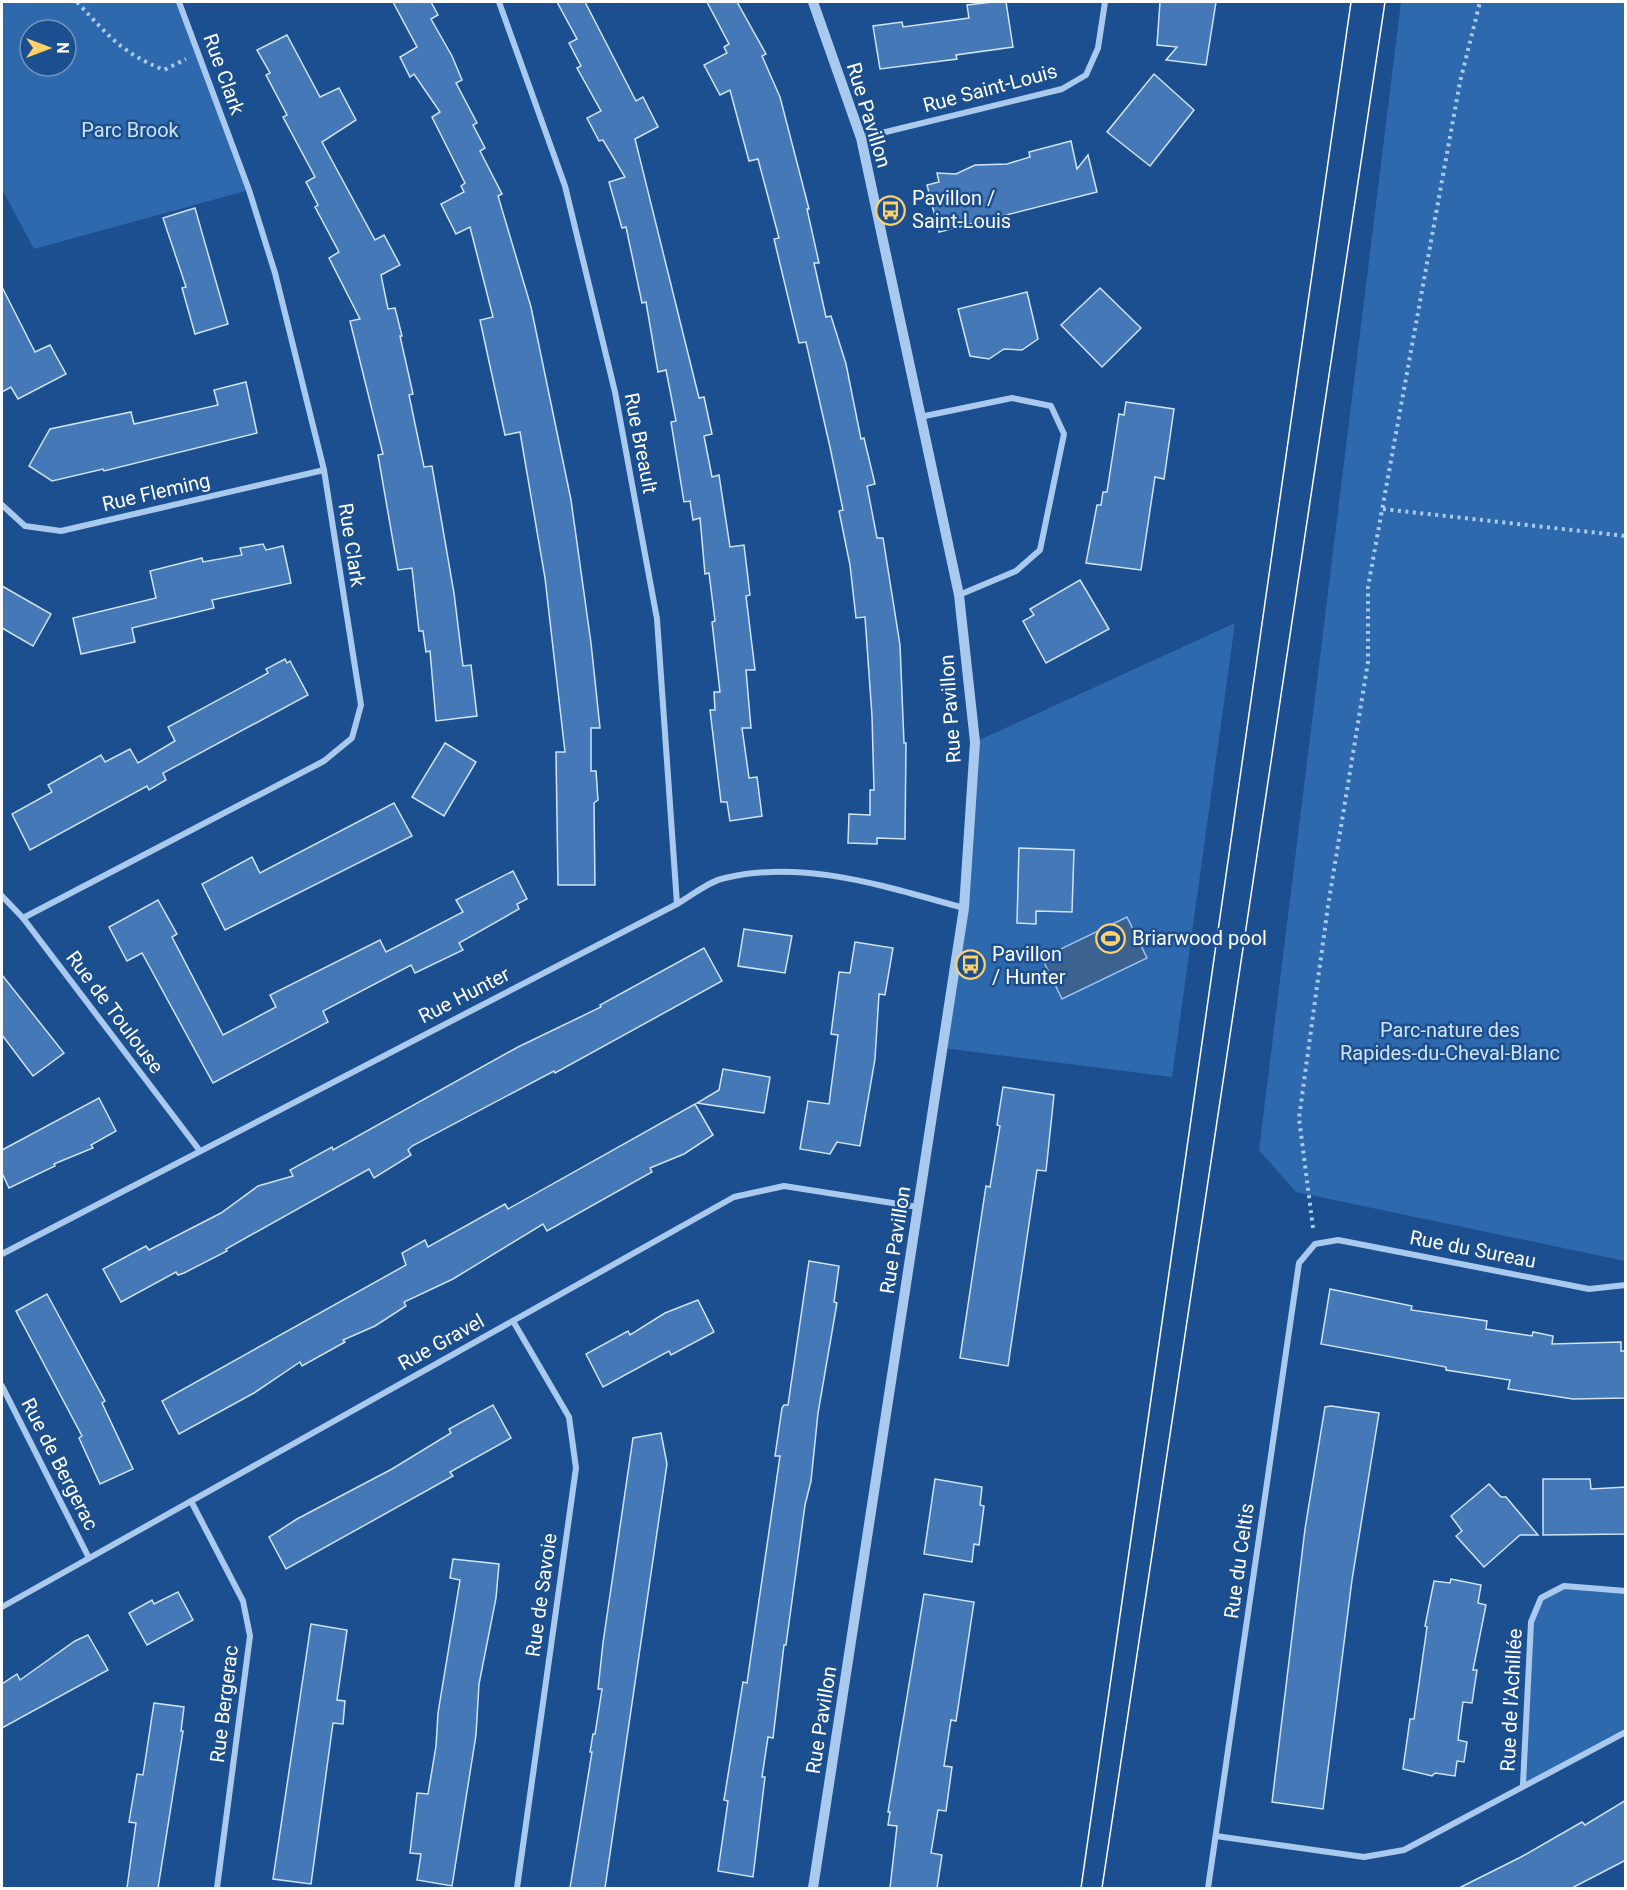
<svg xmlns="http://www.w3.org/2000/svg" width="1627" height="1890" font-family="Roboto,sans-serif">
  <rect width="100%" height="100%" fill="#1b4f8f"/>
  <g fill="#2e69ad" fill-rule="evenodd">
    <path d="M 2,2 L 179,2 L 249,190 L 34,249 L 2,189 ZM 30,30 L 66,30 L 66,66 L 30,66 Z"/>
    <polygon points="1401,2 1625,2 1625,1261 1296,1192 1259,1150"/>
    <polygon points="1235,623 1172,1077 943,1048 964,908 975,742"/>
    <polygon points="1564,1586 1625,1591 1625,1732 1523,1784 1531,1622 1541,1598"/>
  </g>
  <polygon fill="#3c6290" stroke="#9cc4f0" stroke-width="1.5" points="1127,917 1147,958 1062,999 1042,958"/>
  <g fill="#4478b7" stroke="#cfe3fa" stroke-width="1.5">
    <polygon points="393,2 431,2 438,15 431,19 452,56 462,80 456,83 477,123 473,125 485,148 480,151 502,194 498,196 531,307 571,500 591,643 600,728 591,728 591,771 596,771 598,800 594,803 595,885 558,885 556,752 565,752 545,578 520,432 505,435 480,320 493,317 470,227 456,234 441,204 464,192 461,186 465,183 432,117 440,112 414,74 410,77 400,57 417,47"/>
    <polygon points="557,2 585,2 636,101 643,97 658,127 635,139 699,398 704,397 712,434 704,436 712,477 719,475 730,547 744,545 750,595 746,596 755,670 746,670 751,728 742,728 749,778 757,777 762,816 730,821 727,802 721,802 710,710 715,710 714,692 720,692 712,622 715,621 709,573 705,574 700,518 693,520 690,501 684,502 671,422 676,421 666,370 658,372 646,302 642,303 626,227 622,228 609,182 625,177 603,140 599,141 587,118 601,111 577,68 581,66 569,43 577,39"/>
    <polygon points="707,2 737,2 766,54 762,56 780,97 809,209 807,209 819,263 814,263 826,317 831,316 846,364 861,439 864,438 875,484 867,486 877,538 883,538 900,645 904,743 906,743 905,839 877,838 877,844 848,843 849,814 870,815 870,790 874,790 872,716 865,617 856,618 850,565 839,511 843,510 830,447 806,342 799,343 774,239 779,238 758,159 749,161 730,90 720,95 704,65 727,53 724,47 729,44"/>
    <polygon points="993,2 1006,2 1013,47 956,55 957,59 880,69 873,26 902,22 903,27 969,18 967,5"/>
    <polygon points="1160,2 1216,2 1206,65 1166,60 1177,47 1157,45"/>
    <polygon points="287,35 320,97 339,88 356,120 322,142 375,240 384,235 400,265 381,275 388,309 395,308 402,336 400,336 413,394 409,395 424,467 432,466 454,593 463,666 471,665 477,716 436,721 430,651 426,652 423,631 419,631 412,568 398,570 378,455 383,454 350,321 360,319 329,258 339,252 315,207 318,205 306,182 315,177 283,117 287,115 266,75 270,73 257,50"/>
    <polygon points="1154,74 1194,110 1150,166 1107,132"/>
    <polygon points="1071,141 1077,169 1088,155 1097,192 939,232 927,185 939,182 937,173 956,174 975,165 1007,164 1030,157 1029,152"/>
    <polygon points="195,208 228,324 195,334 182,288 186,287 163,218"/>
    <polygon points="2,287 35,352 50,345 66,374 18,399 11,387 2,392"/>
    <polygon points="1100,288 1141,328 1102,367 1061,325"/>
    <polygon points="1027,292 1038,339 1022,350 1004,349 989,359 970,356 958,309"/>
    <polygon points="246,382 257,433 104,471 103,469 52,481 29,466 50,429 131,412 134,424 218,405 214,390"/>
    <polygon points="1126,402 1174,409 1164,479 1155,477 1141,570 1086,563 1097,505 1101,505 1103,492 1107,492 1119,414 1124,415"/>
    <polygon points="263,544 266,550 283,546 291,583 212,600 214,608 132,628 135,642 81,654 73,618 156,598 150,571 202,558 203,562 242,555 240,548"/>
    <polygon points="1080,580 1109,629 1046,663 1023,621 1034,615 1030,609"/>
    <polygon points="2,586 51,614 33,646 2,628"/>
    <polygon points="285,659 287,663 290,661 308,695 163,773 166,780 149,790 147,786 30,850 12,814 52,792 48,785 101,755 105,762 130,749 138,763 175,741 168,727 268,673 266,669"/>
    <polygon points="445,743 476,762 444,816 412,797"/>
    <polygon points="394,803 412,836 225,930 202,884 252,857 260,873"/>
    <polygon points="1019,848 1074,850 1072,912 1036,911 1036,924 1017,923"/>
    <polygon points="513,871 527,899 517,904 519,909 459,943 463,950 415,973 411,965 323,1011 328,1022 213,1083 142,953 127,961 109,927 158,900 177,934 172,937 223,1035 276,1007 270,995 380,940 386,952 463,912 456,900"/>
    <polygon points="744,929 792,936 785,973 738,966"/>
    <polygon points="855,942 893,948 885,995 879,994 875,1059 860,1146 837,1142 830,1154 800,1149 808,1101 829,1104 838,1035 831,1034 839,972 850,973"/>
    <polygon points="704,948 722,981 555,1073 554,1071 412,1146 408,1150 411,1155 374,1178 369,1169 226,1249 227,1251 184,1273 178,1275 176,1272 121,1302 103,1269 146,1246 149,1250 221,1213 258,1186 293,1176 290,1170 332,1147 333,1150 518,1047 601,1007 600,1005"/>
    <polygon points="2,975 64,1053 33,1076 2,1035"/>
    <polygon points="723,1069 770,1077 764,1113 697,1103 719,1090"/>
    <polygon points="1003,1087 1054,1095 1046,1171 1037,1170 1008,1366 960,1358 986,1186 990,1187 1000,1126 997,1125"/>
    <polygon points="99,1098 116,1131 91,1145 93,1148 54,1164 55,1166 9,1188 2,1173 2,1150"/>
    <polygon points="695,1104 713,1135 684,1154 650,1168 652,1172 547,1231 543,1224 453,1279 404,1302 406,1306 375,1326 343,1340 345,1342 302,1366 300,1362 254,1393 179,1434 162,1401 406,1265 402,1253 425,1240 428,1247 505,1204 508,1209"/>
    <polygon points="809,1261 839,1266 834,1302 837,1303 818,1413 811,1481 805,1505 786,1645 784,1645 773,1738 768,1737 762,1777 765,1777 753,1877 718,1871 728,1801 724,1800 743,1682 747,1683 780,1456 775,1456 782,1408 784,1405 788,1405"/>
    <polygon points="1330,1289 1412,1306 1411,1310 1487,1321 1486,1329 1532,1336 1533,1332 1553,1336 1552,1344 1621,1342 1621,1351 1626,1351 1626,1398 1573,1399 1508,1389 1510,1380 1446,1370 1446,1367 1321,1344"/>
    <polygon points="47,1294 105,1401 102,1403 133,1469 100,1484 79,1438 82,1436 16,1311"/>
    <polygon points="698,1300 714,1332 671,1355 669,1351 603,1387 586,1354 628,1331 630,1335 665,1313"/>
    <polygon points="493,1405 511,1438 450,1472 453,1476 286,1569 269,1537 297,1519 392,1469 451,1433 449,1429"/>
    <polygon points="1331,1406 1379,1413 1352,1580 1323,1809 1272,1802 1305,1529 1325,1407"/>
    <polygon points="661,1433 667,1464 605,1888 570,1888 592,1752 590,1752 593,1734 595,1734 602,1689 598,1689 603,1643 633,1438"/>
    <polygon points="935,1479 982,1487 980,1505 984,1506 979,1545 974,1544 972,1562 924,1554"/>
    <polygon points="1543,1479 1590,1479 1591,1489 1626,1487 1626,1534 1543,1535"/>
    <polygon points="1489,1484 1501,1497 1506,1497 1538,1535 1520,1535 1484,1567 1456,1536 1462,1531 1451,1516"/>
    <polygon points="453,1559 499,1564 496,1598 479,1684 476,1735 452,1886 417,1880 421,1854 410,1853 417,1793 428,1794 436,1746 438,1713 460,1580 450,1578"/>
    <polygon points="1451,1579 1481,1585 1478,1603 1486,1605 1473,1670 1477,1670 1472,1703 1463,1702 1458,1740 1467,1742 1464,1762 1457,1761 1455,1776 1435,1773 1432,1776 1403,1769 1410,1719 1414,1719 1427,1627 1425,1626 1434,1581 1450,1583"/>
    <polygon points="178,1592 193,1620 147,1645 129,1613 152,1600 154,1604"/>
    <polygon points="924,1594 974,1602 956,1721 951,1720 944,1766 952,1767 946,1811 938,1810 931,1853 942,1855 937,1888 890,1888 897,1826 888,1825 890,1812 888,1812"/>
    <polygon points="311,1624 347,1630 337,1700 345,1701 343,1724 333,1723 311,1884 273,1879"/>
    <polygon points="88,1635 108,1670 2,1728 2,1684 17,1674 20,1680 75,1641"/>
    <polygon points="154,1703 184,1707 181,1731 183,1731 158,1888 127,1888 136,1823 129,1822 137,1774 143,1775"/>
    <polygon points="1626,1800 1626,1860 1572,1888 1459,1888 1521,1857 1582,1822 1585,1825"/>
  </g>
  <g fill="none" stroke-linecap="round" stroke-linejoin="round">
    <g stroke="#a9c9ee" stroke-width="4" stroke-dasharray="3 4.5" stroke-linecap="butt">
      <path d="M 77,2 C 108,35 120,52 164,70 L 186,59"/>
      <polyline points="1383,509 1626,536"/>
      <polyline points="1313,1228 1299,1118 1328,906 1368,662 1368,587 1460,82 1480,2"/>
    </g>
    <g stroke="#a9c9ee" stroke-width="6">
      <polyline points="499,2 565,186 615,392 657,619 677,904"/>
      <polyline points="861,138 1062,89 1086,75 1098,48 1105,2"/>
      <polyline points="920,417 1012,398 1051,406 1064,434 1040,550 1016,571 959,595"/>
      <polyline points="2,505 25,526 61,531 324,470"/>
      <polyline points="2,896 23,918 200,1151"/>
      <polyline points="23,918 324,761 352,738 361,705 324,470 275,273 249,190 179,2"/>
      <path d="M 2,1254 L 677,904 C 691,896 709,881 725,878 C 806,859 886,887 964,908"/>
      <polyline points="513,1321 569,1417 576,1468 517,1888"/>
      <polyline points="2,1386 89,1558"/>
      <polyline points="191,1501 243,1601 250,1636 217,1888"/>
      <polyline points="2,1607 734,1197 784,1186 918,1207"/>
      <polyline points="1523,1784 1531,1622 1541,1598 1564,1586 1626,1591"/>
      <polyline points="1216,1836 1364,1857 1404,1850 1626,1732"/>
      <polyline points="1208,1888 1299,1263 1315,1244 1338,1240 1589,1289 1626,1285"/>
    </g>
    <polyline stroke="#a9c9ee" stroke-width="10" points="813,2 861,138 959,595 975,742 964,908 813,1888"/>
    <g stroke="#fff" stroke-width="1.5">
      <polyline points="1081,1888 1351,2"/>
      <polyline points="1102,1888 1385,2"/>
    </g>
  </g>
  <defs>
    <symbol id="bus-ring" viewBox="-11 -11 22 22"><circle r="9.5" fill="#1b4f8f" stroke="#ffd166" stroke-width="1.5"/><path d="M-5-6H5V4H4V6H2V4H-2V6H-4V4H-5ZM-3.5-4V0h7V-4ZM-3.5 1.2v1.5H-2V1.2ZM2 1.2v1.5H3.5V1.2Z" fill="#ffd166"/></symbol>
    <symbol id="stadium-ring" viewBox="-11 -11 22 22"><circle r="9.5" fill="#1b4f8f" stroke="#ffd166" stroke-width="1.5"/><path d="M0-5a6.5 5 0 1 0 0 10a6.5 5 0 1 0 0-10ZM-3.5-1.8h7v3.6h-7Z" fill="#ffd166"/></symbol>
  </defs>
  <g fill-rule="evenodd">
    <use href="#bus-ring" x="874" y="194" width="33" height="33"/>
    <use href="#stadium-ring" x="1094" y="922" width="33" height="33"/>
    <use href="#bus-ring" x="954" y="948" width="33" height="33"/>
  </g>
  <g text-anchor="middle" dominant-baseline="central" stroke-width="5" stroke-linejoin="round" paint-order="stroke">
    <g font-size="20" fill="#fff" stroke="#1b4f8f">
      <text transform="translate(224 74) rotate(70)">Rue Clark</text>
      <text transform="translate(990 88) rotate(-15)">Rue Saint-Louis</text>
      <text transform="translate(869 115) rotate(73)">Rue Pavillon</text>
      <text transform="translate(641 443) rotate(79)">Rue Breault</text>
      <text transform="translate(156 492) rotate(-13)">Rue Fleming</text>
      <text transform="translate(352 545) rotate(81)">Rue Clark</text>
      <text transform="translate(950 709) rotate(-94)">Rue Pavillon</text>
      <text transform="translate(464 995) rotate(-27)">Rue Hunter</text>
      <text transform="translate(115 1012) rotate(53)">Rue de Toulouse</text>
      <text transform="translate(895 1240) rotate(-81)">Rue Pavillon</text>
      <text transform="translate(1473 1249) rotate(11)">Rue du Sureau</text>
      <text transform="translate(441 1342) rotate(-29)">Rue Gravel</text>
      <text transform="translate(60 1464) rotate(63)">Rue de Bergerac</text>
      <text transform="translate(1239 1561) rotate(-82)">Rue du Celtis</text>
      <text transform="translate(541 1595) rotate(-82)">Rue de Savoie</text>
      <text transform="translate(1511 1700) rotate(-87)">Rue de l'Achillée</text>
      <text transform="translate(224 1704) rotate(-83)">Rue Bergerac</text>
      <text transform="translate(821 1720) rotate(-81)">Rue Pavillon</text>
    </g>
    <g font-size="20" fill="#cfe3fa" stroke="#1b4f8f">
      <text x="130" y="130">Parc Brook</text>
      <text x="1450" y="1030">Parc-nature des<tspan x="1450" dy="23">Rapides-du-Cheval-Blanc</tspan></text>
    </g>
    <g font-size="20" fill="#fff" stroke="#1b4f8f" text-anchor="start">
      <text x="912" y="198">Pavillon /<tspan x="912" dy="23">Saint-Louis</tspan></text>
      <text x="1132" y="938">Briarwood pool</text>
      <text x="992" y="954">Pavillon<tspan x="992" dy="23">/ Hunter</tspan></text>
    </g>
  </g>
  <rect width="1627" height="1890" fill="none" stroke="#ffffff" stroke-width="6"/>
  <g transform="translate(48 48) rotate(90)"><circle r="28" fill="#1b4f8f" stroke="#7695bc" stroke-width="1.5"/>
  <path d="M0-4.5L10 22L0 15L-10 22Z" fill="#ffd166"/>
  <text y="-9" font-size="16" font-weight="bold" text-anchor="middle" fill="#ffffff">N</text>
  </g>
</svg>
